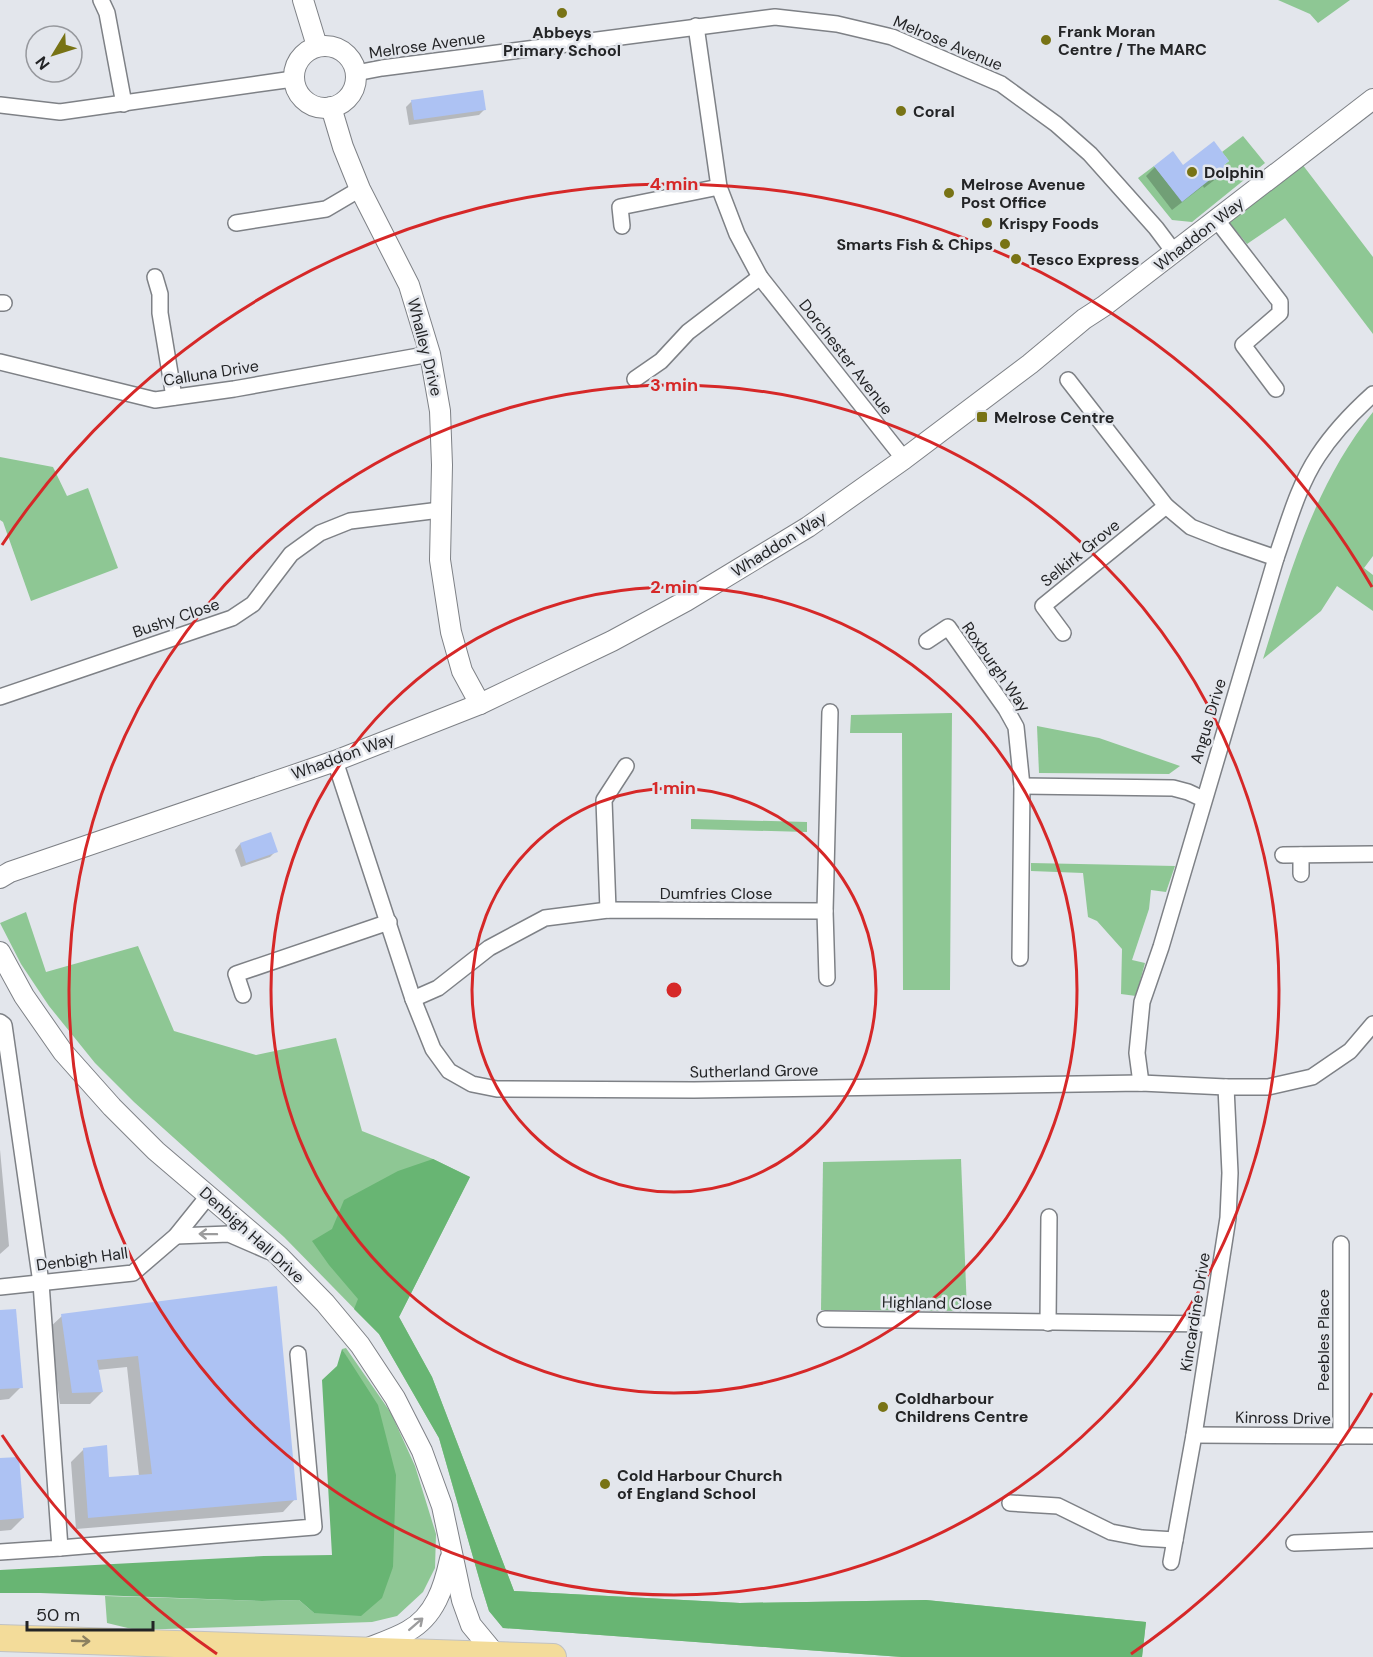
<svg xmlns="http://www.w3.org/2000/svg" width="1373" height="1657" font-family="'DM Sans',sans-serif">
  <rect width="100%" height="100%" fill="#e3e6ec"/>
  <g fill="#8ec794">
    <polygon points="1278,0 1350,0 1318,23 1310,14"/>
    <polygon points="1243,136 1265,163 1192,222 1172,220 1138,178 1154,166 1182,201 1210,175 1214,180 1228,170 1224,165 1229,161 1222,152"/>
    <polygon points="1302,164 1373,257 1373,334 1285,218 1247,244 1228,221"/>
    <path d="M 1373,412 L 1373,556 L 1364,568 L 1373,575 L 1373,611 L 1337,586 L 1321,611 L 1263,659 C 1290,572 1315,484 1373,412 Z"/>
    <polygon points="0,457 53,467 67,496 88,488 118,568 31,601 3,522 0,520"/>
    <polygon points="952,713 950,990 903,990 902,733 850,733 851,715"/>
    <polygon points="1037,726 1099,738 1180,766 1169,774 1039,773"/>
    <polygon points="691,819 807,822 807,832 691,829"/>
    <polygon points="1031,863 1175,866 1166,892 1151,890 1149,909 1132,960 1145,963 1136,996 1121,994 1122,949 1097,921 1088,917 1083,873 1031,871"/>
    <polygon points="26,912 46,972 138,946 174,1031 256,1055 336,1038 362,1131 433,1159 470,1177 399,1317 432,1377 514,1591 740,1603 926,1600 1146,1622 1142,1657 902,1657 503,1628 489,1611 481,1585 439,1438 379,1334 284,1237 134,1102 95,1063 49,1006 21,964 0,923"/>
    <polygon points="961,1159 967,1311 821,1310 823,1162"/>
    <polygon points="346,1348 391,1413 415,1466 436,1534 435,1568 423,1592 397,1616 372,1622 136,1630 107,1623 105,1596 262,1601 299,1600 314,1613 393,1567 393,1527 351,1365 342,1349"/>
  </g>
  <g fill="#68b573">
    <polygon points="433,1159 470,1177 399,1317 432,1377 514,1591 740,1603 926,1600 1146,1622 1142,1657 902,1657 503,1628 489,1611 481,1585 439,1438 379,1334 354,1309 358,1299 329,1265 312,1241 332,1229 344,1200 398,1171"/>
    <polygon points="342,1349 378,1405 396,1475 393,1567 382,1598 361,1616 314,1613 299,1600 262,1601 40,1593 0,1593 0,1570 264,1556 332,1555 322,1380 337,1366"/>
  </g>
  <g fill="#0003">
    <polygon points="412,101 485,109 479,115 409,125 406,107"/>
    <polygon points="1223,165 1226,169 1217,178 1204,188 1203,186 1172,210 1146,176 1155,167"/>
    <polygon points="240,844 276,851 270,857 241,867 235,850"/>
    <polygon points="0,1150 9,1246 0,1254"/>
    <polygon points="276,1288 295,1499 283,1512 76,1529 71,1462 84,1449 107,1478 139,1476 127,1367 97,1370 102,1392 90,1404 60,1404 49,1328 62,1316"/>
    <polygon points="0,1311 21,1387 9,1399 0,1400"/>
    <polygon points="0,1460 23,1518 11,1530 0,1531"/>
  </g>
  <g fill="#adc2f3">
    <polygon points="483,90 486,110 414,120 411,100"/>
    <polygon points="1214,141 1229,161 1224,165 1228,170 1214,180 1212,178 1182,202 1154,166 1173,151 1183,165"/>
    <polygon points="271,832 278,852 246,863 240,843"/>
    <polygon points="277,1286 297,1500 88,1518 83,1448 107,1445 109,1477 152,1474 138,1356 97,1360 103,1392 72,1393 61,1314"/>
    <polygon points="16,1309 23,1388 0,1389 0,1310"/>
    <polygon points="19,1457 24,1518 0,1520 0,1458"/>
  </g>
  <g fill="none" stroke-linecap="round" stroke-linejoin="round">
    <defs>
      <g id="minor">
        <polyline points="101,0 107,13 124,104"/>
        <polyline points="696,26 719,187 737,234 760,277 904,459"/>
        <polyline points="356,73 382,68 775,17 837,24 892,37 1001,84 1056,124 1090,154 1156,228 1174,252"/>
        <polyline points="0,105 60,112 293,79"/>
        <polyline points="1216,219 1280,302 1280,313 1243,345 1276,389"/>
        <polyline points="236,223 326,209 360,189"/>
        <polyline points="622,226 620,207 719,187"/>
        <polyline points="155,277 160,294 160,313 174,397"/>
        <polyline points="0,303 4,303"/>
        <polyline points="0,362 155,400 234,389 430,354"/>
        <polyline points="635,379 661,361 688,332 760,277"/>
        <polyline points="1068,380 1166,506 1191,527 1224,540 1276,558"/>
        <polyline points="1063,633 1043,606 1166,506"/>
        <polyline points="927,641 948,627 1006,709 1016,727 1022,786 1020,958"/>
        <polyline points="0,697 232,618 253,604 291,554 320,533 350,521 440,510"/>
        <polyline points="335,761 413,999 433,1049 449,1071 472,1084 497,1089 694,1090 1141,1083 1226,1087 1268,1087 1312,1077 1350,1051 1373,1024"/>
        <polyline points="1022,786 1173,788 1188,792 1203,799"/>
        <polyline points="1283,855 1373,854"/>
        <polyline points="1301,855 1301,874"/>
        <polyline points="608,910 604,800 626,766"/>
        <polyline points="827,978 825,911 830,712"/>
        <polyline points="243,995 236,974 389,922"/>
        <polyline points="413,999 438,988 489,948 545,918 608,910 825,911"/>
        <polyline points="0,1022 4,1025 41,1283 60,1548 0,1552"/>
        <path d="M 1141,1083 L 1137,1053 L 1142,1002 L 1161,947 L 1276,558 C 1288,524 1298,486 1318,456 C 1333,433 1353,412 1373,394"/>
        <polyline points="176,1236 229,1234 268,1251"/>
        <polyline points="1341,1244 1341,1437"/>
        <polyline points="0,1287 133,1273 176,1236 209,1195"/>
        <polyline points="825,1319 1211,1324"/>
        <polyline points="1048,1323 1049,1217"/>
        <polyline points="1194,1435 1373,1436"/>
        <polyline points="1010,1503 1058,1506 1111,1532 1142,1538 1175,1540"/>
        <polyline points="1294,1543 1373,1540"/>
        <polyline points="60,1548 314,1527 298,1354"/>
        <polyline points="1171,1562 1194,1435 1228,1218 1230,1173 1226,1087"/>
      </g>
      <g id="tertiary">
        <polyline points="303,0 317,46"/>
        <circle cx="325" cy="77" r="31"/>
        <polyline points="331,107 343,147 360,189 409,285 430,354 440,411 442,465 440,560 451,632 462,671 480,704"/>
        <polyline points="0,878 10,872 335,761 480,704 612,641 686,601 808,527 904,459 1030,364 1084,319 1104,306 1373,99"/>
        <polyline points="0,952 24,996 63,1052 112,1107 156,1151 279,1256 325,1303 360,1345 395,1398 422,1451 442,1506 462,1600 471,1625 495,1654"/>
        <path d="M 368,1648 C 381,1643 396,1638 408,1631 C 435,1616 444,1587 450,1559"/>
      </g>
      <polyline id="trunk" points="0,1638 553,1657"/>
    </defs>
    <use href="#minor" stroke="#7e8186" stroke-width="18"/>
    <use href="#tertiary" stroke="#7e8186" stroke-width="22"/>
    <use href="#trunk" stroke="#c1c2c2" stroke-width="28"/>
    <use href="#minor" stroke="#fff" stroke-width="15"/>
    <use href="#tertiary" stroke="#fff" stroke-width="20"/>
    <use href="#trunk" stroke="#f3dc9a" stroke-width="26"/>
  </g>
  <defs><path id="oneway-shaft" d="M-6 0H5M1.5-3L5.5 0L1.5 3" fill="none" stroke-width="1.6" stroke-linecap="round" stroke-linejoin="round" transform="scale(1.5)"/></defs>
  <g stroke="#9c9c9d">
    <use href="#oneway-shaft" transform="translate(208 1234) rotate(-179)"/>
    <use href="#oneway-shaft" transform="translate(416 1624) rotate(-41)"/>
  </g>
  <use stroke="#8b8060" href="#oneway-shaft" transform="translate(81 1641) rotate(2)"/>
  <g fill="none" stroke="#d62828" stroke-width="3">
    <circle cx="674" cy="990" r="202"/>
    <circle cx="674" cy="990" r="403"/>
    <circle cx="674" cy="990" r="605"/>
    <path d="M1372 1393A806 806 0 0 1 1131 1654M217 1654A806 806 0 0 1 2 1435M2 545A806 806 0 0 1 1372 587"/>
  </g>
  <g fill="#787315" stroke="#e3e6ec" stroke-width="2">
    <circle cx="562" cy="13" r="6"/>
    <circle cx="1046" cy="40" r="6"/>
    <circle cx="901" cy="111" r="6"/>
    <circle cx="1192" cy="172" r="6"/>
    <circle cx="949" cy="193" r="6"/>
    <circle cx="987" cy="223" r="6"/>
    <circle cx="1005" cy="244" r="6"/>
    <circle cx="1016" cy="259" r="6"/>
    <rect x="976" y="411" width="12" height="12" rx="3"/>
    <circle cx="883" cy="1407" r="6"/>
    <circle cx="605" cy="1484" r="6"/>
  </g>
  <g text-anchor="middle" dominant-baseline="central" stroke-width="5" stroke-linejoin="round" paint-order="stroke">
    <g font-size="16" font-weight="bold" fill="#232426" stroke="#e3e6ec" text-anchor="start">
      <text x="1058" y="31">Frank Moran<tspan x="1058" dy="18">Centre / The MARC</tspan></text>
      <text x="562" y="32" text-anchor="middle">Abbeys<tspan x="562" dy="18">Primary School</tspan></text>
      <text x="913" y="111">Coral</text>
      <text x="1204" y="172">Dolphin</text>
      <text x="961" y="184">Melrose Avenue<tspan x="961" dy="18">Post Office</tspan></text>
      <text x="999" y="223">Krispy Foods</text>
      <text x="993" y="244" text-anchor="end">Smarts Fish &amp; Chips</text>
      <text x="1028" y="259">Tesco Express</text>
      <text x="994" y="417">Melrose Centre</text>
      <text x="895" y="1398">Coldharbour<tspan x="895" dy="18">Childrens Centre</tspan></text>
      <text x="617" y="1475">Cold Harbour Church<tspan x="617" dy="18">of England School</tspan></text>
    </g>
    <g font-size="16" fill="#232426" stroke="#e3e6ec">
      <text transform="translate(948 43) rotate(23)">Melrose Avenue</text>
      <text transform="translate(427 45) rotate(-8)">Melrose Avenue</text>
      <text transform="translate(1199 234) rotate(-38)">Whaddon Way</text>
      <text transform="translate(425 347) rotate(76)">Whalley Drive</text>
      <text transform="translate(846 357) rotate(52)">Dorchester Avenue</text>
      <text transform="translate(211 373) rotate(-9)">Calluna Drive</text>
      <text transform="translate(779 544) rotate(-32)">Whaddon Way</text>
      <text transform="translate(1080 553) rotate(-39)">Selkirk Grove</text>
      <text transform="translate(176 618) rotate(-19)">Bushy Close</text>
      <text transform="translate(996 667) rotate(55)">Roxburgh Way</text>
      <text transform="translate(1208 721) rotate(-73)">Angus Drive</text>
      <text transform="translate(343 756) rotate(-20)">Whaddon Way</text>
      <text x="716" y="893">Dumfries Close</text>
      <text transform="translate(754 1071) rotate(-1)">Sutherland Grove</text>
      <text transform="translate(252 1235) rotate(42)">Denbigh Hall Drive</text>
      <text transform="translate(82 1259) rotate(-8)">Denbigh Hall</text>
      <text transform="translate(937 1303) rotate(1)">Highland Close</text>
      <text transform="translate(1195 1312) rotate(-81)">Kincardine Drive</text>
      <text transform="translate(1323 1340) rotate(-90)">Peebles Place</text>
      <text transform="translate(1283 1418) rotate(1)">Kinross Drive</text>
    </g>
  </g>
  <circle cx="674" cy="990" r="9" fill="#d62828" stroke="#e3e6ec" stroke-width="3"/>
  <g font-size="18" text-anchor="middle" font-weight="bold" fill="#d62828" stroke="#e3e6ec" stroke-width="5" stroke-linejoin="round" paint-order="stroke">
    <text x="674" y="190">4 min</text>
    <text x="674" y="391">3 min</text>
    <text x="674" y="593">2 min</text>
    <text x="674" y="794">1 min</text>
  </g>
  <g transform="translate(54 54) rotate(232)"><circle r="28" fill="#e3e6ec" stroke="#96989d" stroke-width="1.5"/>
  <path d="M0-4.5L10 22L0 15L-10 22Z" fill="#787315"/>
  <text y="-9" font-size="16" font-weight="bold" text-anchor="middle" fill="#232426">N</text>
  </g>
  <path d="M27 1621v9h126v-9" fill="none" stroke="#232426" stroke-width="3"/>
  <text x="36" y="1621" font-size="18" fill="#232426" stroke="#e3e6ec" stroke-width="4.5" paint-order="stroke">50 m</text>
</svg>
